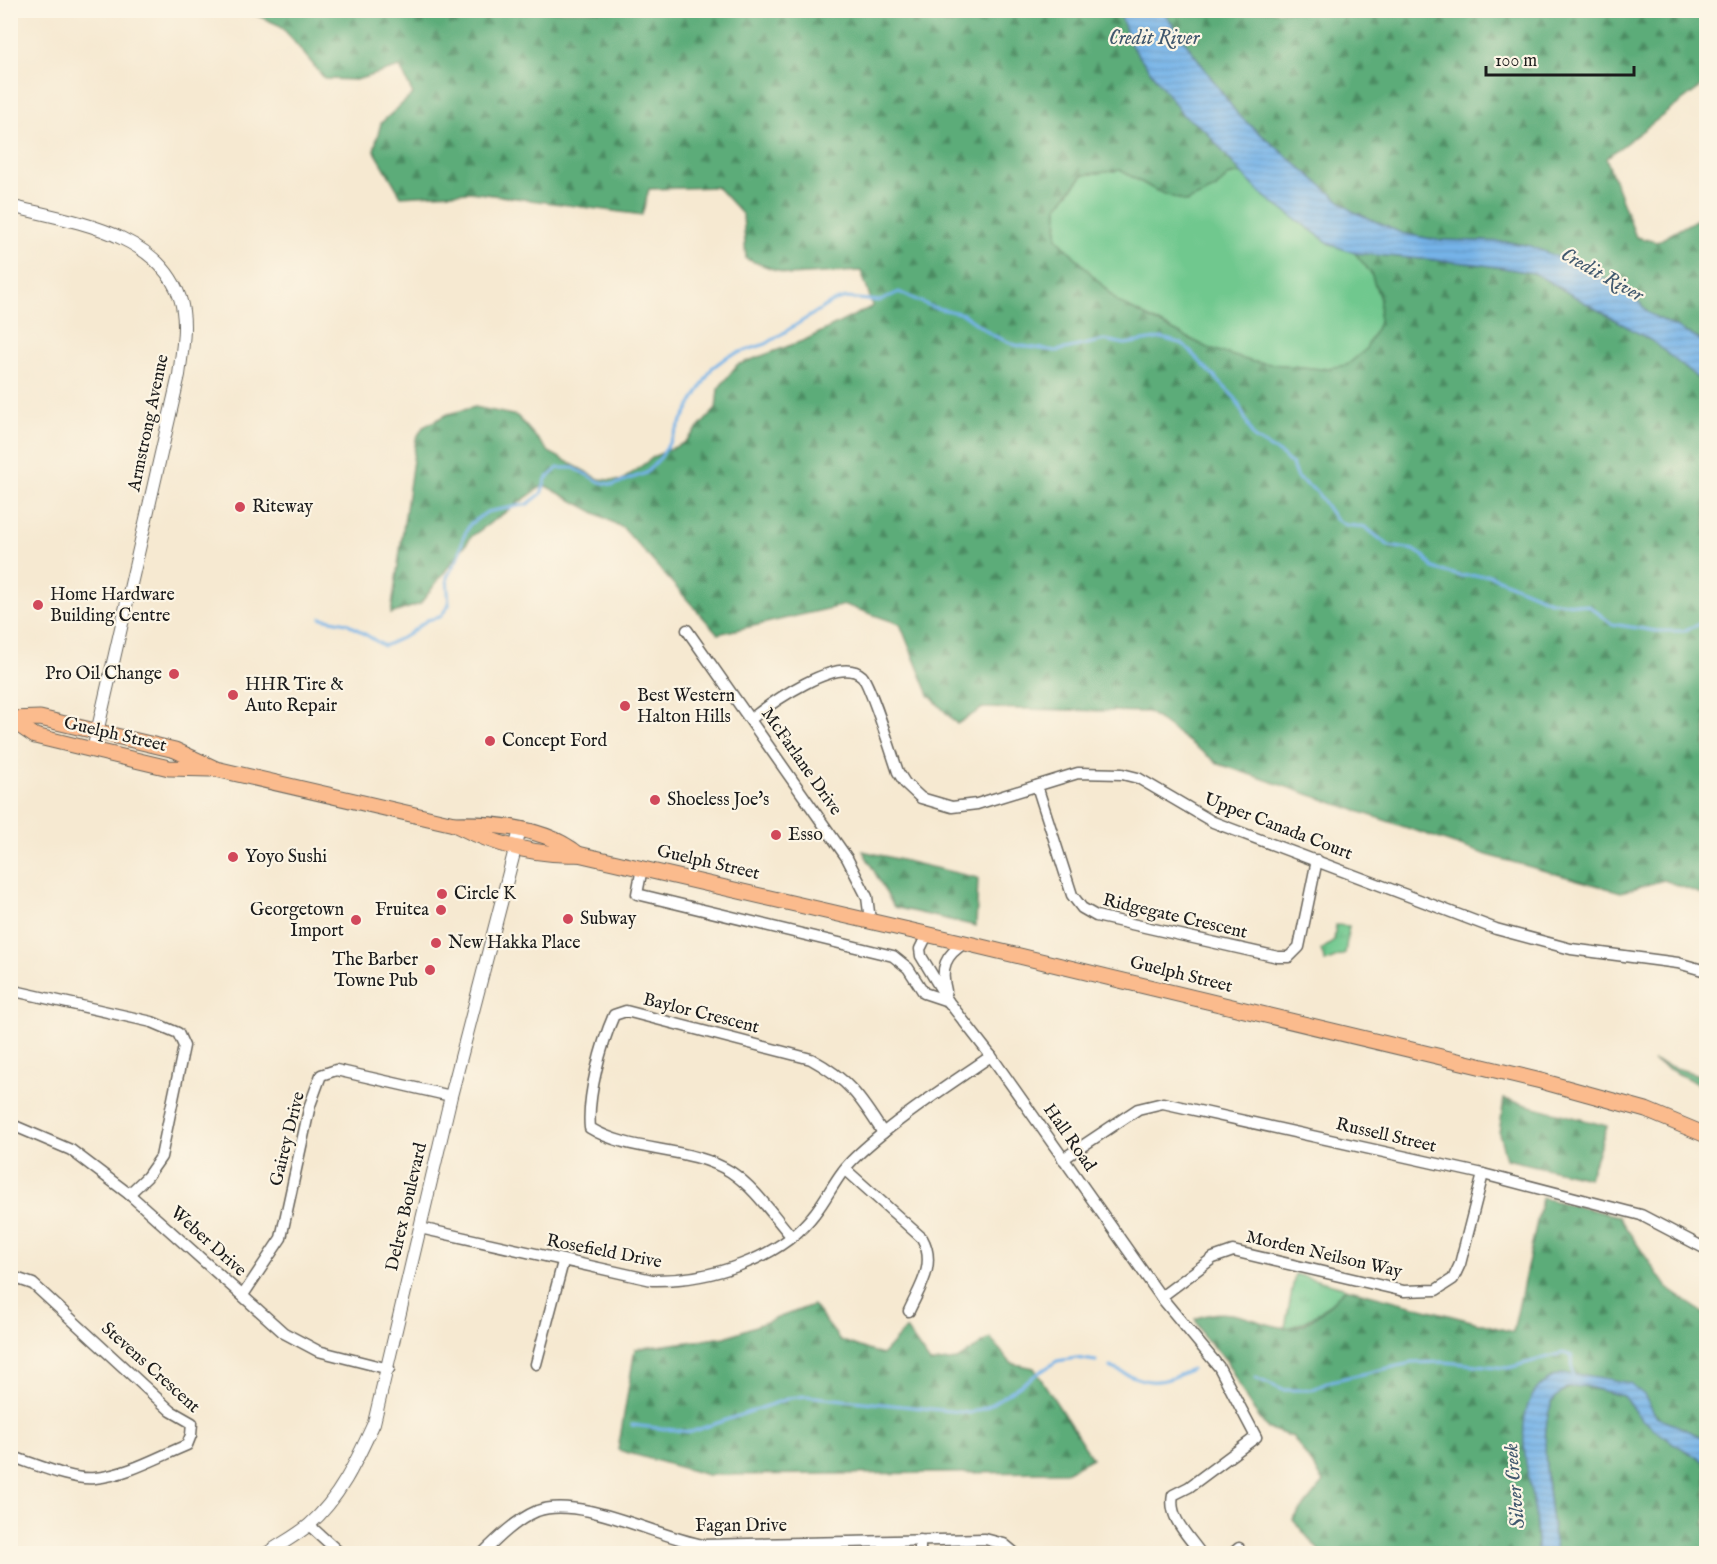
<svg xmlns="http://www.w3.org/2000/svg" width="1717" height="1564" font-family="'IM FELL English',serif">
  <defs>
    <pattern id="forest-firs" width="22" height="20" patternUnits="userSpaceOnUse" patternTransform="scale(1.5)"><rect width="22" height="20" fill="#5cac79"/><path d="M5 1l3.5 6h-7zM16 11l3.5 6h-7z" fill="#4b8b62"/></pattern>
    <pattern id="park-tufts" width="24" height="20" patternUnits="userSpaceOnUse" patternTransform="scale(1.5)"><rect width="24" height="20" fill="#70c88e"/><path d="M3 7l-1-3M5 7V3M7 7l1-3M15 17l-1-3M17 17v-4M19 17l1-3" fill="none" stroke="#60ab7a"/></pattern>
    <pattern id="water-rules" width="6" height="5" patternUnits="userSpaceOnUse" patternTransform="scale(1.5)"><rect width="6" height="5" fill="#75b3e8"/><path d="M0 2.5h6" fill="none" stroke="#6599c6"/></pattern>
  </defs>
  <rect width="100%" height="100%" fill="#fcf5e5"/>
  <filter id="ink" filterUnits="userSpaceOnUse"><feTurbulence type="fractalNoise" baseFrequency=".0167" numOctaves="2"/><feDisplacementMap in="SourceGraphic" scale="12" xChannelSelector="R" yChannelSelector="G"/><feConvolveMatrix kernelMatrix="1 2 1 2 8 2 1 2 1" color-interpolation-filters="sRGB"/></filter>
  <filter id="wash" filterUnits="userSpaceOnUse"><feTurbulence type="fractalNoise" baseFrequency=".008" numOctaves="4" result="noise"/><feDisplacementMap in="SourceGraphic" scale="24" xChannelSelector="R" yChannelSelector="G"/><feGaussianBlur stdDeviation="1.35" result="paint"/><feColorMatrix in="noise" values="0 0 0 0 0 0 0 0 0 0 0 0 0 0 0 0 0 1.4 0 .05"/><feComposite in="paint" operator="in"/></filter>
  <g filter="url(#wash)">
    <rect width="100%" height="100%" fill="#f6e9d1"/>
    <polygon fill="#70c88e" stroke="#467255" stroke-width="1.5" points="1120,170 1157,191 1215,189 1228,176 1241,173 1265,197 1332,245 1355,253 1371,273 1380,299 1379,323 1366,350 1347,365 1320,369 1253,362 1208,348 1118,302 1057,238 1058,206 1083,175"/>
    <g fill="url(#forest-firs)" stroke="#3c644a" stroke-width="1.5">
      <polygon points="247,11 1119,11 1131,45 1183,115 1205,130 1241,173 1228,176 1215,189 1186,202 1157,191 1120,170 1083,175 1058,206 1057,238 1118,302 1149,318 1208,348 1253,362 1321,369 1347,365 1365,350 1379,323 1380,299 1371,273 1355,253 1478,264 1534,273 1652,341 1706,385 1706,896 1664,880 1621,892 1487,855 1219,764 1148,712 983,708 957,724 929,695 900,624 845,605 718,634 623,528 544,485 472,536 420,604 391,614 416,439 423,427 448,414 475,407 517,416 549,452 599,479 621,481 655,456 684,443 716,409 718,389 737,365 805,340 873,306 861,271 789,275 746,259 743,215 717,187 649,189 642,215 470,192 401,196 374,150 381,123 413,94 400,67 356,80 325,79 281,26"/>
      <polygon points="1163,11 1706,11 1706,83 1606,158 1636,237 1657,242 1706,214 1706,343 1648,313 1634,296 1530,246 1508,242 1436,240 1401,233 1352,211 1238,115"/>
      <polygon points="863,851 978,878 976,926 894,907"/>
      <polygon points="1653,1061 1706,1077 1706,1088"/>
      <polygon points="1504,1099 1607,1126 1589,1178 1506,1159 1499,1133"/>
      <path d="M 1542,1198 L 1618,1216 L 1667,1288 L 1706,1315 L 1706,1439 L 1656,1416 L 1644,1395 L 1551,1377 L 1536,1518 L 1537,1553 L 1321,1553 L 1293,1520 L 1324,1482 L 1293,1437 L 1267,1428 L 1249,1404 L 1226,1360 L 1203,1336 L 1195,1319 C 1241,1299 1270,1339 1304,1324 C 1321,1316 1333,1300 1346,1288 L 1513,1332 Z"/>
      <polygon points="813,1305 840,1340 882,1355 906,1329 930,1363 957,1360 990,1338 1011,1363 1034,1368 1092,1458 1066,1472 707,1475 618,1450 635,1349 725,1337"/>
      <path d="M 1582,1386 L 1623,1396 L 1670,1441 L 1706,1463 L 1706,1553 L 1556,1553 C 1553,1519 1536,1432 1552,1403 C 1559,1390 1569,1387 1582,1386 Z"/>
    </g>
    <g fill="url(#park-tufts)" stroke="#467255" stroke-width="1.5">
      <polygon points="1336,925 1349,926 1345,954 1325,962 1321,950 1334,941"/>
      <path d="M 1295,1274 L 1346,1288 C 1327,1307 1312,1323 1285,1328 Z"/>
    </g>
    <g fill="url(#water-rules)" stroke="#486882" stroke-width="1.5">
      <polygon points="1119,11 1163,11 1238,115 1352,211 1401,233 1436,240 1508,242 1530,246 1588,269 1634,296 1648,313 1706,343 1706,385 1652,341 1534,273 1478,264 1355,253 1332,245 1265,197 1241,173 1205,130 1183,115 1131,45"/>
      <path d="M 1561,1374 L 1585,1375 L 1630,1383 L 1644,1395 L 1656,1416 L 1706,1439 L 1706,1463 L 1670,1441 L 1641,1419 L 1623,1396 L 1585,1386 L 1566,1388 C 1560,1393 1553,1398 1551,1405 C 1537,1440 1552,1515 1556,1553 L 1537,1553 C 1537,1541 1537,1528 1535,1516 C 1530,1472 1501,1393 1561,1374 Z"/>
    </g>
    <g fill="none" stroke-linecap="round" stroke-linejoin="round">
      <g stroke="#75b3e8" stroke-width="3">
        <polyline points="321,618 347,623 384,646 406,636 427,620 440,617 449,605 447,577 459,556 463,538 470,524 487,512 528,504 541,494 546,479 558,468 574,468 600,482 613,485 646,473 661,457 712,368 728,356 766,344 832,302 846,298 880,301 899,292 932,307 963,314 992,335 1015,345 1056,351 1105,340 1125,344 1162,338 1183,344 1236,399 1254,438 1282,455 1292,465 1297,478 1316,491 1335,519 1346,525 1365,527 1389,546 1414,550 1425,557 1433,568 1460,576 1489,575 1550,601 1589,606 1612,624 1656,631 1683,631 1702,623 1706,624"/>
        <path d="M 1110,1367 C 1145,1382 1156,1389 1191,1369"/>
        <polyline points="1256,1378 1283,1390 1311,1390 1331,1381 1411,1363 1444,1362 1508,1368 1563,1353 1572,1356 1573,1376"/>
        <polyline points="632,1425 691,1432 790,1398 806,1396 970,1413 987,1407 1057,1361 1076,1358 1096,1361"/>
      </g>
    </g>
  </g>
  <g filter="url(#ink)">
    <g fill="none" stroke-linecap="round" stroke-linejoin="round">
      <defs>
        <g id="minor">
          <polyline points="687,630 847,858 867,897 870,920"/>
          <path d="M 751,719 C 770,704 839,654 862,676 C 871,686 892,755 898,772 L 905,783 L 921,798 L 952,807 L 977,804 L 1078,773 L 1122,774 L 1138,778 L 1213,822 L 1496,929 L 1571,949 L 1678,963 L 1706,971"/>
          <polyline points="1037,786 1072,895 1082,908 1096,916 1278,957 1289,957 1299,947 1317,860"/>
          <polyline points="642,868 637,894 893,956 908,968 924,993 948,1001"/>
          <path d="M 927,935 L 920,949 L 921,956 L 948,1001 L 991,1056 L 1161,1297 L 1219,1367 L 1256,1437 L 1189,1487 L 1173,1495 C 1168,1518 1188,1535 1201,1554"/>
          <polyline points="10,990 152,1022 178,1033 184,1046 161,1157 147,1177 129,1194"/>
          <path d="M 946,991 C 940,968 945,955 965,943"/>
          <polyline points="10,1124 71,1150 129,1194 284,1333 318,1351 389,1369"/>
          <polyline points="1063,1159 1138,1109 1163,1103 1483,1174 1641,1215 1706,1249"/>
          <path d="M 845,1169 L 922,1238 C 937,1264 920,1287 909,1311"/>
          <path d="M 420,1228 L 652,1280 C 708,1281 780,1260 815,1213 C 826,1199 833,1184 843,1171 C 853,1157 870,1144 883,1133 C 917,1105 955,1081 991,1056"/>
          <path d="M 791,1236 C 772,1214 755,1188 731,1172 C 688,1145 632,1154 590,1128 C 587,1097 601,1044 614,1015 L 626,1011 L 811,1059 C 848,1079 861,1098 883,1133"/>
          <path d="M 10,1276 L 33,1284 L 171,1411 L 192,1423 L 191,1435 L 187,1445 C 158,1457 127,1475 95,1478 C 72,1481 33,1463 10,1456"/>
          <polyline points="243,1295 281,1238 310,1105 321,1075 336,1070 451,1096"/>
          <polyline points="1161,1297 1213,1258 1233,1251 1404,1291 1436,1290 1453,1279 1460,1264 1483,1174"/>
          <polyline points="536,1364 563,1262"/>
          <polyline points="309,1525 341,1554"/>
          <polyline points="920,1540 920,1554"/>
          <path d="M 482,1554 C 498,1538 516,1520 537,1511 C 580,1495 657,1537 703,1545 L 985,1539 L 1004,1544 L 1016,1554"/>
          <polyline points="1232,1554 1239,1548"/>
        </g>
        <g id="tertiary">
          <path d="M 10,206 C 69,221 157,231 180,298 C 188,322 182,351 179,375 L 93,750"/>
          <path d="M 266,1554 C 280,1544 296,1536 309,1525 C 340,1498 357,1460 374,1423 L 451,1096 L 520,830"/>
        </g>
        <g id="primary">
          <path d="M 10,719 L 40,718 L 175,750 L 216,769 L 454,824 C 494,823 546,828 578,854"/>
          <polyline points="10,719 35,736 93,750 169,768 210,769"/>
          <path d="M 454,824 C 491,843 535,856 578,854 L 965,943 L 1541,1081 L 1646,1110 L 1706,1135"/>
        </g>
      </defs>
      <use href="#minor" stroke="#68645b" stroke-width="13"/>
      <use href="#tertiary" stroke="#68645b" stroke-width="14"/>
      <use href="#primary" stroke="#68645b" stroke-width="17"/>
      <use href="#minor" stroke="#fff" stroke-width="10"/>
      <use href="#tertiary" stroke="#fff" stroke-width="12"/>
      <use href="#primary" stroke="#fbbb8d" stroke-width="15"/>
    </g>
  </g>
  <g fill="#d1495b" stroke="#fcf5e5" stroke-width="2">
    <circle cx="240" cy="507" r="6"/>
    <circle cx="38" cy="605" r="6"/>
    <circle cx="174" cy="674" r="6"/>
    <circle cx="233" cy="695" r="6"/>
    <circle cx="625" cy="706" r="6"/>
    <circle cx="490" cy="741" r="6"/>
    <circle cx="655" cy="800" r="6"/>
    <circle cx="776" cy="835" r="6"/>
    <circle cx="233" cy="857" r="6"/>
    <circle cx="442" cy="894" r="6"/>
    <circle cx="441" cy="910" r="6"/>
    <circle cx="568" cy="919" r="6"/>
    <circle cx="356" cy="920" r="6"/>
    <circle cx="436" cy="943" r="6"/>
    <circle cx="430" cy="970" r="6"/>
  </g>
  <g text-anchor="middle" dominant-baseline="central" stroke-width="4.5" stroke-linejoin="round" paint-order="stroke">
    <g font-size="18" fill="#1c1c1c" stroke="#fcf5e5">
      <text transform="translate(149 423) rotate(-78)">Armstrong Avenue</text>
      <text transform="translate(115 735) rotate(13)">Guelph Street</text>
      <text transform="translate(801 762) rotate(55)">McFarlane Drive</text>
      <text transform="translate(1278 827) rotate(21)">Upper Canada Court</text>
      <text transform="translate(708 863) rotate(13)">Guelph Street</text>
      <text transform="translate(1175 917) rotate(13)">Ridgegate Crescent</text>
      <text transform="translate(1181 975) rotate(14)">Guelph Street</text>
      <text transform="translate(701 1014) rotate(14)">Baylor Crescent</text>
      <text transform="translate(1386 1136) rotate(13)">Russell Street</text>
      <text transform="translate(1069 1138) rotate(55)">Hall Road</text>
      <text transform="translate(288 1139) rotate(-76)">Gairey Drive</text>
      <text transform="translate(407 1207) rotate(-77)">Delrex Boulevard</text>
      <text transform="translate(208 1242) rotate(42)">Weber Drive</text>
      <text transform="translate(604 1252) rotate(11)">Rosefield Drive</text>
      <text transform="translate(1324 1255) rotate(13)">Morden Neilson Way</text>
      <text transform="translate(150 1368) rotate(42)">Stevens Crescent</text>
      <text x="741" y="1526">Fagan Drive</text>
    </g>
    <g font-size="18" fill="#1c1c1c" stroke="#fcf5e5" text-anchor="start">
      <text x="252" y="507">Riteway</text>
      <text x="50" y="595">Home Hardware<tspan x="50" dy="21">Building Centre</tspan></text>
      <text x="162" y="674" text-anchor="end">Pro Oil Change</text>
      <text x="245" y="685">HHR Tire &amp;<tspan x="245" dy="21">Auto Repair</tspan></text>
      <text x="637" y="696">Best Western<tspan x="637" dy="21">Halton Hills</tspan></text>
      <text x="502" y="741">Concept Ford</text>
      <text x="667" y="800">Shoeless Joe's</text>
      <text x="788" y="835">Esso</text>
      <text x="245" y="857">Yoyo Sushi</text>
      <text x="454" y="894">Circle K</text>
      <text x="344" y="910" text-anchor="end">Georgetown<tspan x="344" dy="21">Import</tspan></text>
      <text x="429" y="910" text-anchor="end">Fruitea</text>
      <text x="580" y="919">Subway</text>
      <text x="448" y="943">New Hakka Place</text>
      <text x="418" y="960" text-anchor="end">The Barber<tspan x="418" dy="21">Towne Pub</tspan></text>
    </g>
    <g font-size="20" font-style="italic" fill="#40586e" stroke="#fcf5e5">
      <text x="1154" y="38">Credit River</text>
      <text transform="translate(1602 275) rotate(29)">Credit River</text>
      <text transform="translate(1515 1486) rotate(-95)">Silver Creek</text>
    </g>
  </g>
  <rect width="1717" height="1564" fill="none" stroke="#fcf5e5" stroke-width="36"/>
  <path d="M1486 66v9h148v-9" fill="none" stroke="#1c1c1c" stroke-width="3"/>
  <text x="1495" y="66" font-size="18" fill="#1c1c1c" stroke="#fcf5e5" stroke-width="4.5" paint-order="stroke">100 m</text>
</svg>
